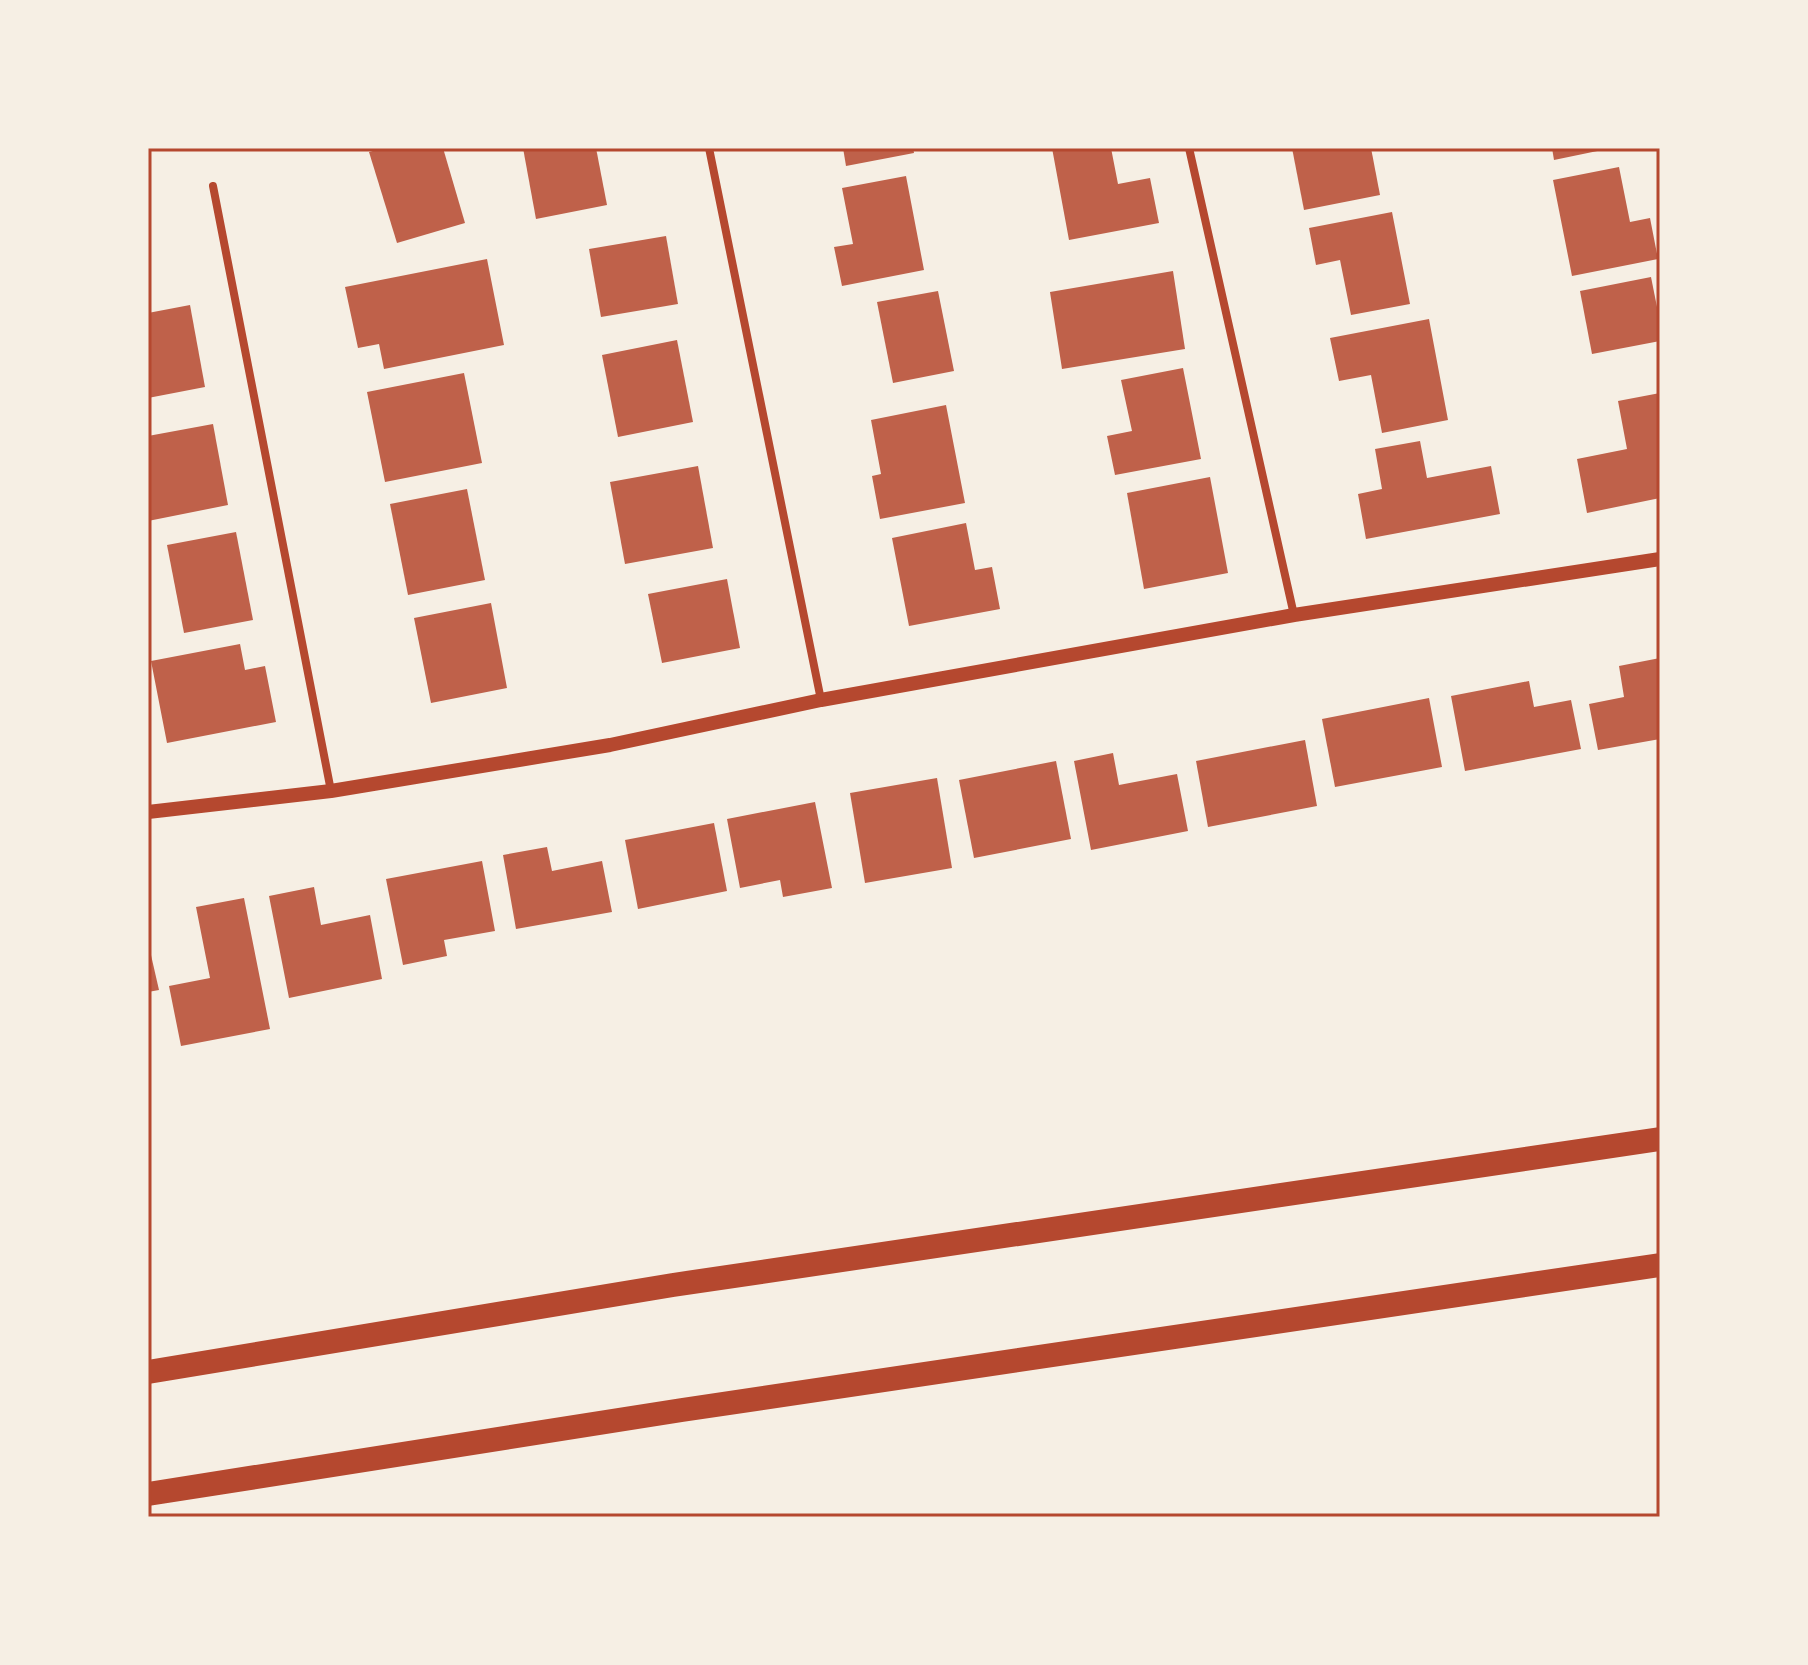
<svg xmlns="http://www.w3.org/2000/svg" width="1808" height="1665" font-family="'Crimson Pro',serif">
  <rect width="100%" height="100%" fill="#f6efe4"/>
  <g fill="#bf614a">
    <polygon points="384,148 443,148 465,223 397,243 369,152"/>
    <polygon points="523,148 596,148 607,205 536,219"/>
    <polygon points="843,148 913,148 914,153 846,166"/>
    <polygon points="1052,148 1111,148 1118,184 1150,178 1159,223 1069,240"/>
    <polygon points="1292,148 1371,148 1380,195 1304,210"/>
    <polygon points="1552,148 1607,148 1607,149 1554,160"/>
    <polygon points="1619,167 1630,222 1650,218 1658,259 1572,276 1553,180"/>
    <polygon points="906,176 924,270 842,286 834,247 853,244 842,188"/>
    <polygon points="1392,212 1410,304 1351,315 1340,260 1316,265 1309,228"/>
    <polygon points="666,236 678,304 601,317 589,249"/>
    <polygon points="487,259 504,345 384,369 379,344 358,348 345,287"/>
    <polygon points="1173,271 1185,349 1062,369 1050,292"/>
    <polygon points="1651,277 1660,322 1660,341 1592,354 1580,291"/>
    <polygon points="938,291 954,371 893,383 877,302"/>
    <polygon points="190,305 205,387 148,398 148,313"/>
    <polygon points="1429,319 1448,420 1382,433 1371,375 1339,381 1330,338"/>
    <polygon points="677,340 693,422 618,437 602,355"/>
    <polygon points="1183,368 1201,459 1115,475 1107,436 1132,431 1121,380"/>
    <polygon points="464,373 482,463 385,482 367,392"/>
    <polygon points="1660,393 1660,498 1587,513 1577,459 1627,449 1618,401"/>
    <polygon points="946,405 965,503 880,519 872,476 881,474 871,420"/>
    <polygon points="213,424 228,505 148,521 148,436"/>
    <polygon points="1420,441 1427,478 1491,466 1500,514 1366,539 1358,494 1382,489 1375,449"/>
    <polygon points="698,466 713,548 625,564 610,482"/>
    <polygon points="1210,477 1228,573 1144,589 1127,493"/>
    <polygon points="467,489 485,580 408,595 390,504"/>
    <polygon points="966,523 975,570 992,567 1000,609 909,626 892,538"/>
    <polygon points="236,532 253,620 184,633 167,545"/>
    <polygon points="727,579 740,648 662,663 648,594"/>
    <polygon points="491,603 507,688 431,703 414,618"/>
    <polygon points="240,644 245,670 265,666 276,722 167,743 151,661"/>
    <polygon points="1660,658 1660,739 1598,750 1589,704 1624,697 1619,666"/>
    <polygon points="1529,681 1534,707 1571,700 1581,749 1465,771 1451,696"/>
    <polygon points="1429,698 1442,767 1335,787 1322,719"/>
    <polygon points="1305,740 1317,806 1208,827 1196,761"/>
    <polygon points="1113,753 1119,785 1177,774 1188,831 1091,850 1074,761"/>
    <polygon points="1056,761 1071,839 974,858 959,780"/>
    <polygon points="937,778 952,868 865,883 850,793"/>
    <polygon points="815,802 832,888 783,897 780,880 740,888 727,819"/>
    <polygon points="714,823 727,891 638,909 625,840"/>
    <polygon points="547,847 552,871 602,861 612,912 516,929 503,855"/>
    <polygon points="482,861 495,931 444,940 447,956 403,965 386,879"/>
    <polygon points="314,887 321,925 370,915 382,979 289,998 269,896"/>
    <polygon points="244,898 270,1029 181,1046 169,986 210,978 196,907"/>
    <polygon points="148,942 159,990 148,992"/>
  </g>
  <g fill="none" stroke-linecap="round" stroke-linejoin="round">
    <g stroke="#b5482f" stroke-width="8">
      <polyline points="709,148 821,700"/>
      <polyline points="1189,148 1294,615"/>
      <polyline points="213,186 331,791"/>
    </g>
    <polyline stroke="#b5482f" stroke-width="14" points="148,812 331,791 610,745 821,700 1294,615 1660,559"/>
    <g stroke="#b5482f" stroke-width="24">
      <polyline points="148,1372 673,1285 1660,1139"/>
      <polyline points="148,1494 682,1410 1660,1265"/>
    </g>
  </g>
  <rect width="1808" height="1665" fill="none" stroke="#f6efe4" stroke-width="300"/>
  <rect x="150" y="150" width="1508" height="1365" fill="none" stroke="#b5482f" stroke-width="3"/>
</svg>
